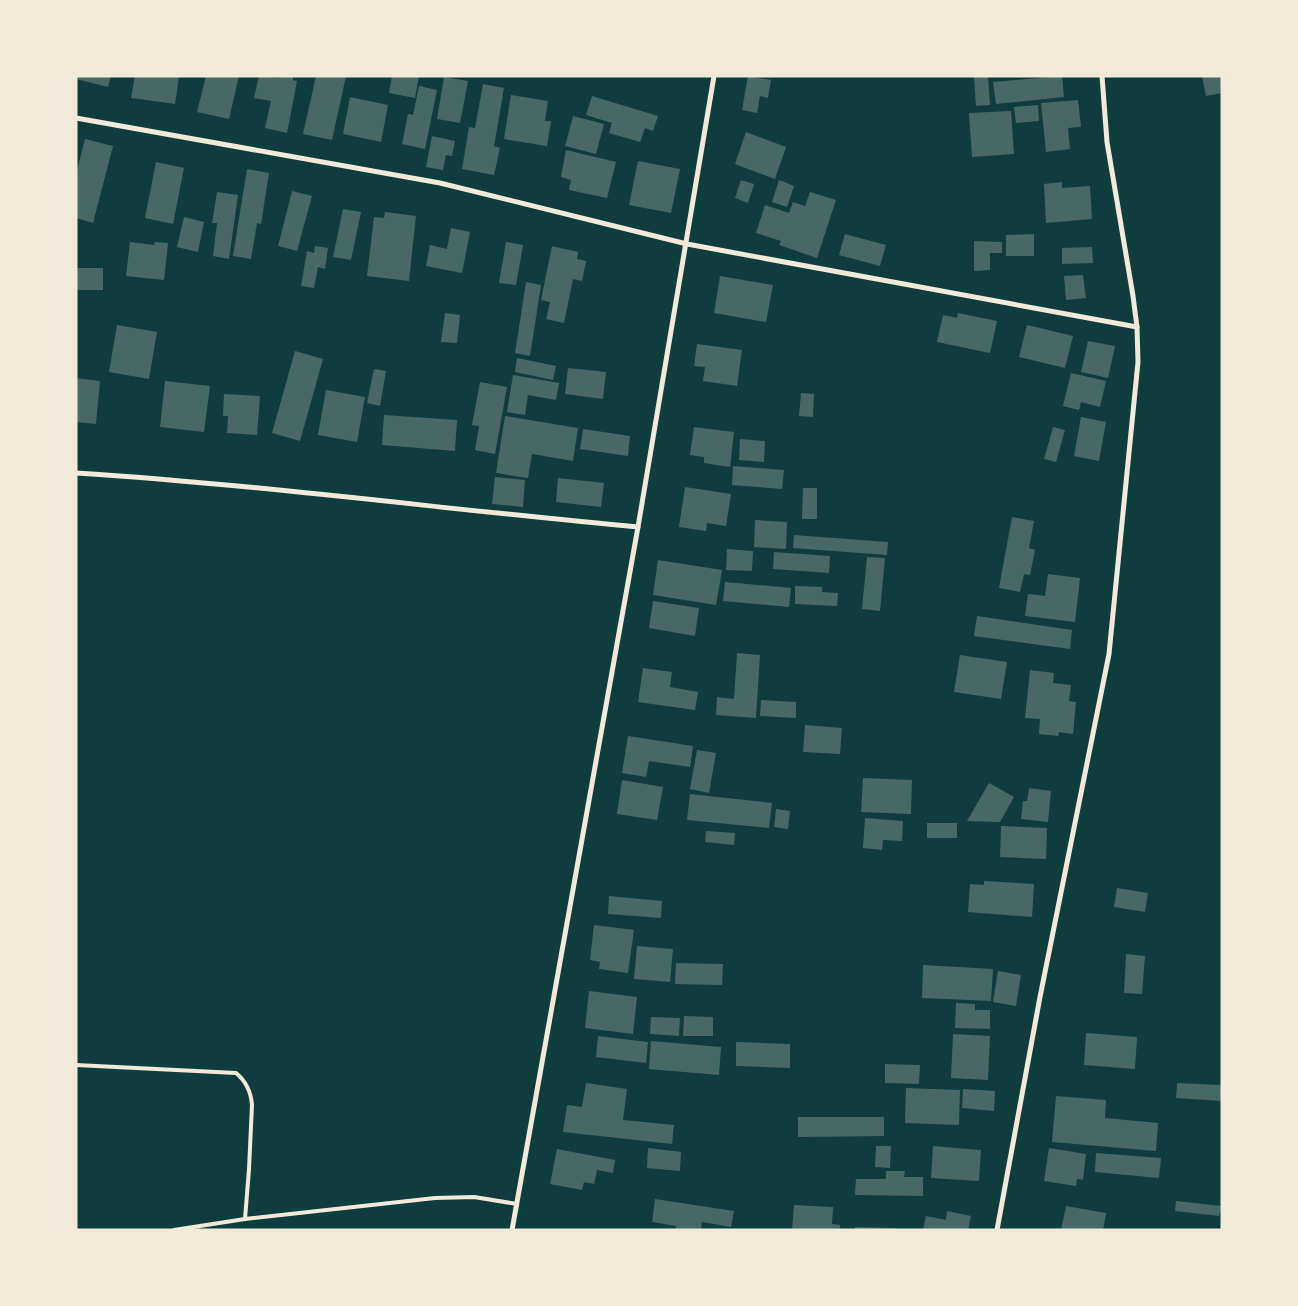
<svg xmlns="http://www.w3.org/2000/svg" width="1298" height="1306" font-family="'Exo 2',sans-serif">
  <rect width="100%" height="100%" fill="#0f3d3e"/>
  <g fill="#486865">
    <polygon points="76,76 111,76 108,87 76,79"/>
    <polygon points="135,76 179,76 175,104 131,98"/>
    <polygon points="206,76 239,76 229,119 197,112"/>
    <polygon points="259,76 280,78 280,76 293,76 293,80 297,81 287,133 265,128 271,101 254,98"/>
    <polygon points="316,76 346,76 332,140 303,134"/>
    <polygon points="392,76 419,76 415,98 389,93"/>
    <polygon points="748,76 771,80 768,98 760,96 757,113 742,110"/>
    <polygon points="988,76 990,105 976,106 974,77"/>
    <polygon points="1062,76 1064,97 996,104 993,82"/>
    <polygon points="1202,76 1222,76 1222,93 1206,96"/>
    <polygon points="444,77 468,81 460,123 437,119"/>
    <polygon points="483,84 504,88 494,146 500,148 494,175 462,169 469,127 475,128"/>
    <polygon points="419,86 437,90 425,149 402,144 408,114 413,115"/>
    <polygon points="511,95 548,101 545,121 551,121 547,146 504,139"/>
    <polygon points="592,96 658,116 653,131 645,128 640,142 609,133 612,123 586,115"/>
    <polygon points="350,97 388,105 381,142 343,134"/>
    <polygon points="1078,100 1081,127 1068,128 1070,149 1046,152 1041,103"/>
    <polygon points="1038,105 1039,121 1016,123 1014,107"/>
    <polygon points="1011,111 1014,154 972,157 969,113"/>
    <polygon points="573,116 604,124 596,154 565,146"/>
    <polygon points="746,132 786,147 775,179 735,164"/>
    <polygon points="432,136 455,141 452,156 446,155 443,170 426,167"/>
    <polygon points="85,139 113,146 93,223 76,218 76,174"/>
    <polygon points="566,150 616,162 607,198 569,190 571,180 561,177"/>
    <polygon points="638,161 680,169 671,213 629,205"/>
    <polygon points="156,162 184,168 173,224 145,218"/>
    <polygon points="247,169 269,173 261,224 257,223 251,259 233,256"/>
    <polygon points="741,180 754,184 748,203 735,198"/>
    <polygon points="779,180 794,186 787,207 772,202"/>
    <polygon points="1062,182 1062,188 1090,186 1092,219 1046,223 1044,184"/>
    <polygon points="292,191 312,196 297,251 278,246"/>
    <polygon points="217,192 238,195 229,259 213,256 217,223 212,223"/>
    <polygon points="810,192 836,200 817,258 779,245 781,241 756,233 765,205 789,213 793,202 805,206"/>
    <polygon points="343,209 361,212 351,260 333,257"/>
    <polygon points="385,212 416,216 409,281 367,276 374,217 384,218"/>
    <polygon points="184,217 204,222 198,252 177,247"/>
    <polygon points="451,228 470,232 462,273 426,266 430,245 447,249"/>
    <polygon points="845,234 886,245 880,266 839,255"/>
    <polygon points="1034,234 1034,256 1006,256 1006,235"/>
    <polygon points="974,241 1002,242 1002,253 990,253 990,270 974,271"/>
    <polygon points="130,242 154,245 155,242 168,243 164,280 126,276"/>
    <polygon points="506,242 523,245 516,285 499,283"/>
    <polygon points="315,246 328,248 325,269 318,267 314,288 301,286 307,251 314,253"/>
    <polygon points="552,246 578,252 577,259 586,261 582,281 573,279 564,323 546,319 550,302 541,300"/>
    <polygon points="1092,247 1093,263 1062,264 1062,248"/>
    <rect x="76" y="268" width="27" height="22"/>
    <polygon points="1083,275 1086,298 1066,300 1064,276"/>
    <polygon points="720,276 773,285 766,322 714,313"/>
    <polygon points="526,282 541,285 530,356 515,353"/>
    <polygon points="445,313 460,315 457,343 441,342"/>
    <polygon points="958,313 997,321 990,353 937,342 943,315 957,318"/>
    <polygon points="117,325 157,332 149,379 109,372"/>
    <polygon points="1027,325 1073,336 1065,368 1019,357"/>
    <polygon points="1088,341 1115,346 1108,378 1081,372"/>
    <polygon points="697,344 742,350 737,386 703,381 705,367 694,366"/>
    <polygon points="295,351 323,359 300,441 272,433"/>
    <polygon points="517,358 556,366 553,380 515,372"/>
    <polygon points="568,368 606,372 603,399 565,394"/>
    <polygon points="374,369 386,371 380,406 367,403"/>
    <polygon points="1071,373 1106,381 1100,407 1081,402 1079,410 1063,406"/>
    <polygon points="513,375 559,383 556,400 528,395 525,415 507,412"/>
    <polygon points="76,378 100,381 96,424 76,422"/>
    <polygon points="165,381 210,386 204,432 160,427"/>
    <polygon points="480,382 507,387 495,454 475,450 479,426 472,425"/>
    <polygon points="326,390 365,397 357,442 318,435"/>
    <polygon points="801,393 814,394 813,417 799,416"/>
    <polygon points="224,394 260,396 257,435 227,433 228,416 223,416"/>
    <polygon points="384,415 457,420 455,451 382,445"/>
    <polygon points="505,416 578,428 573,461 532,454 528,478 496,473"/>
    <polygon points="1081,417 1106,422 1099,461 1074,456"/>
    <polygon points="694,427 734,432 730,467 704,463 704,457 690,455"/>
    <polygon points="1053,427 1065,430 1056,462 1044,459"/>
    <polygon points="583,429 630,436 628,456 580,449"/>
    <polygon points="740,439 765,441 764,462 739,460"/>
    <polygon points="733,466 784,470 782,489 732,485"/>
    <polygon points="495,477 525,480 523,507 492,504"/>
    <polygon points="558,478 604,483 601,507 556,502"/>
    <polygon points="685,487 731,494 726,526 707,523 706,531 679,527"/>
    <polygon points="803,488 817,488 817,519 802,519"/>
    <polygon points="1012,517 1034,521 1029,548 1035,550 1030,575 1024,574 1020,592 999,588"/>
    <polygon points="755,520 787,522 786,549 754,547"/>
    <polygon points="794,535 888,542 887,555 793,548"/>
    <polygon points="727,549 753,551 752,571 726,570"/>
    <polygon points="774,552 830,556 829,573 773,569"/>
    <polygon points="867,557 885,558 880,611 862,609"/>
    <polygon points="658,560 722,570 716,605 653,595"/>
    <polygon points="1048,574 1080,578 1075,622 1025,616 1028,594 1045,596"/>
    <polygon points="725,582 791,588 789,607 723,601"/>
    <polygon points="795,586 822,587 822,592 838,593 837,606 795,604"/>
    <polygon points="653,601 699,608 695,636 649,628"/>
    <polygon points="977,616 1072,630 1070,649 974,636"/>
    <polygon points="737,653 760,655 756,718 716,715 717,697 734,699"/>
    <polygon points="960,655 1007,662 1001,699 954,692"/>
    <polygon points="643,668 672,672 670,687 698,692 695,710 638,702"/>
    <polygon points="1030,670 1054,673 1053,683 1071,685 1069,701 1076,702 1073,734 1059,732 1058,736 1039,734 1040,719 1025,718"/>
    <polygon points="761,700 796,702 796,718 760,716"/>
    <polygon points="805,725 842,728 840,754 803,752"/>
    <polygon points="628,736 693,746 690,767 649,761 646,777 622,773"/>
    <polygon points="697,750 716,753 709,793 690,789"/>
    <polygon points="863,778 912,780 911,814 861,812"/>
    <polygon points="622,780 663,787 657,820 617,814"/>
    <polygon points="989,783 1014,797 1000,822 967,821"/>
    <polygon points="1029,788 1051,791 1048,822 1021,819 1023,801 1027,801"/>
    <polygon points="690,794 772,803 769,828 687,820"/>
    <polygon points="776,809 790,811 788,829 774,827"/>
    <polygon points="865,818 903,821 902,841 883,840 882,850 863,848"/>
    <rect x="927" y="823" width="30" height="15"/>
    <polygon points="1001,826 1047,828 1046,859 1000,857"/>
    <polygon points="706,831 735,833 734,845 705,842"/>
    <polygon points="984,881 1034,884 1032,917 968,912 970,884 984,885"/>
    <polygon points="1117,888 1148,893 1145,912 1114,907"/>
    <polygon points="609,896 662,901 661,918 608,914"/>
    <polygon points="594,925 634,930 628,973 599,969 600,962 590,960"/>
    <polygon points="637,946 673,949 670,982 634,979"/>
    <polygon points="1126,954 1145,956 1142,994 1124,993"/>
    <polygon points="676,963 723,964 722,985 675,984"/>
    <polygon points="923,965 993,969 991,1001 922,998"/>
    <polygon points="998,971 1021,975 1016,1006 993,1002"/>
    <polygon points="589,991 637,997 633,1034 585,1028"/>
    <polygon points="956,1003 975,1004 975,1010 990,1010 990,1029 955,1028"/>
    <polygon points="684,1016 713,1017 713,1036 683,1036"/>
    <polygon points="651,1017 680,1018 679,1036 650,1034"/>
    <polygon points="1086,1033 1137,1037 1135,1069 1084,1065"/>
    <polygon points="953,1034 990,1036 988,1080 951,1078"/>
    <polygon points="598,1036 648,1042 646,1063 596,1057"/>
    <polygon points="651,1041 721,1047 719,1075 649,1069"/>
    <polygon points="736,1042 790,1044 790,1068 736,1066"/>
    <polygon points="885,1064 920,1065 919,1084 885,1083"/>
    <polygon points="586,1083 627,1089 623,1120 674,1125 672,1144 563,1132 567,1105 582,1107"/>
    <polygon points="1177,1083 1222,1085 1222,1101 1176,1098"/>
    <polygon points="906,1088 960,1090 959,1125 905,1123"/>
    <polygon points="963,1089 995,1091 994,1111 962,1108"/>
    <polygon points="1056,1096 1106,1100 1105,1118 1158,1123 1156,1151 1052,1142"/>
    <polygon points="798,1117 884,1117 884,1136 798,1137"/>
    <polygon points="876,1146 891,1146 890,1168 875,1167"/>
    <polygon points="933,1146 981,1150 979,1181 931,1178"/>
    <polygon points="648,1148 681,1152 680,1171 647,1168"/>
    <polygon points="1049,1148 1086,1154 1083,1180 1077,1179 1076,1186 1044,1181"/>
    <polygon points="557,1149 615,1160 613,1173 597,1170 594,1184 584,1182 582,1190 550,1184"/>
    <polygon points="1096,1153 1161,1158 1159,1178 1095,1172"/>
    <polygon points="886,1171 905,1171 904,1177 923,1177 923,1196 855,1195 856,1179 886,1179"/>
    <polygon points="655,1199 734,1211 731,1227 702,1222 701,1230 675,1230 676,1226 652,1222"/>
    <polygon points="1176,1201 1221,1206 1219,1216 1175,1211"/>
    <polygon points="794,1205 833,1207 832,1224 840,1225 840,1230 792,1230"/>
    <polygon points="1066,1206 1106,1213 1103,1230 1061,1230"/>
    <polygon points="947,1211 971,1216 968,1230 923,1230 926,1216 946,1220"/>
    <polygon points="855,1227 896,1228 896,1230 855,1230"/>
  </g>
  <g fill="none" stroke-linecap="round" stroke-linejoin="round">
    <g stroke="#f1e9da" stroke-width="4">
      <path d="M 76,1065 L 236,1073 C 247,1082 251,1092 252,1105 L 249,1169 L 245,1219"/>
      <polyline points="174,1230 245,1219 435,1198 474,1197 517,1204"/>
    </g>
    <g stroke="#f1e9da" stroke-width="5">
      <polyline points="76,118 440,183 687,244 1137,327"/>
      <path d="M 76,473 C 264,485 451,510 638,527"/>
      <polyline points="512,1230 638,527 714,76"/>
      <polyline points="997,1230 1040,997 1109,654 1138,362 1137,327 1133,296 1107,142 1102,76"/>
    </g>
  </g>
  <rect width="1298" height="1306" fill="none" stroke="#f1e9da" stroke-width="155"/>
</svg>
